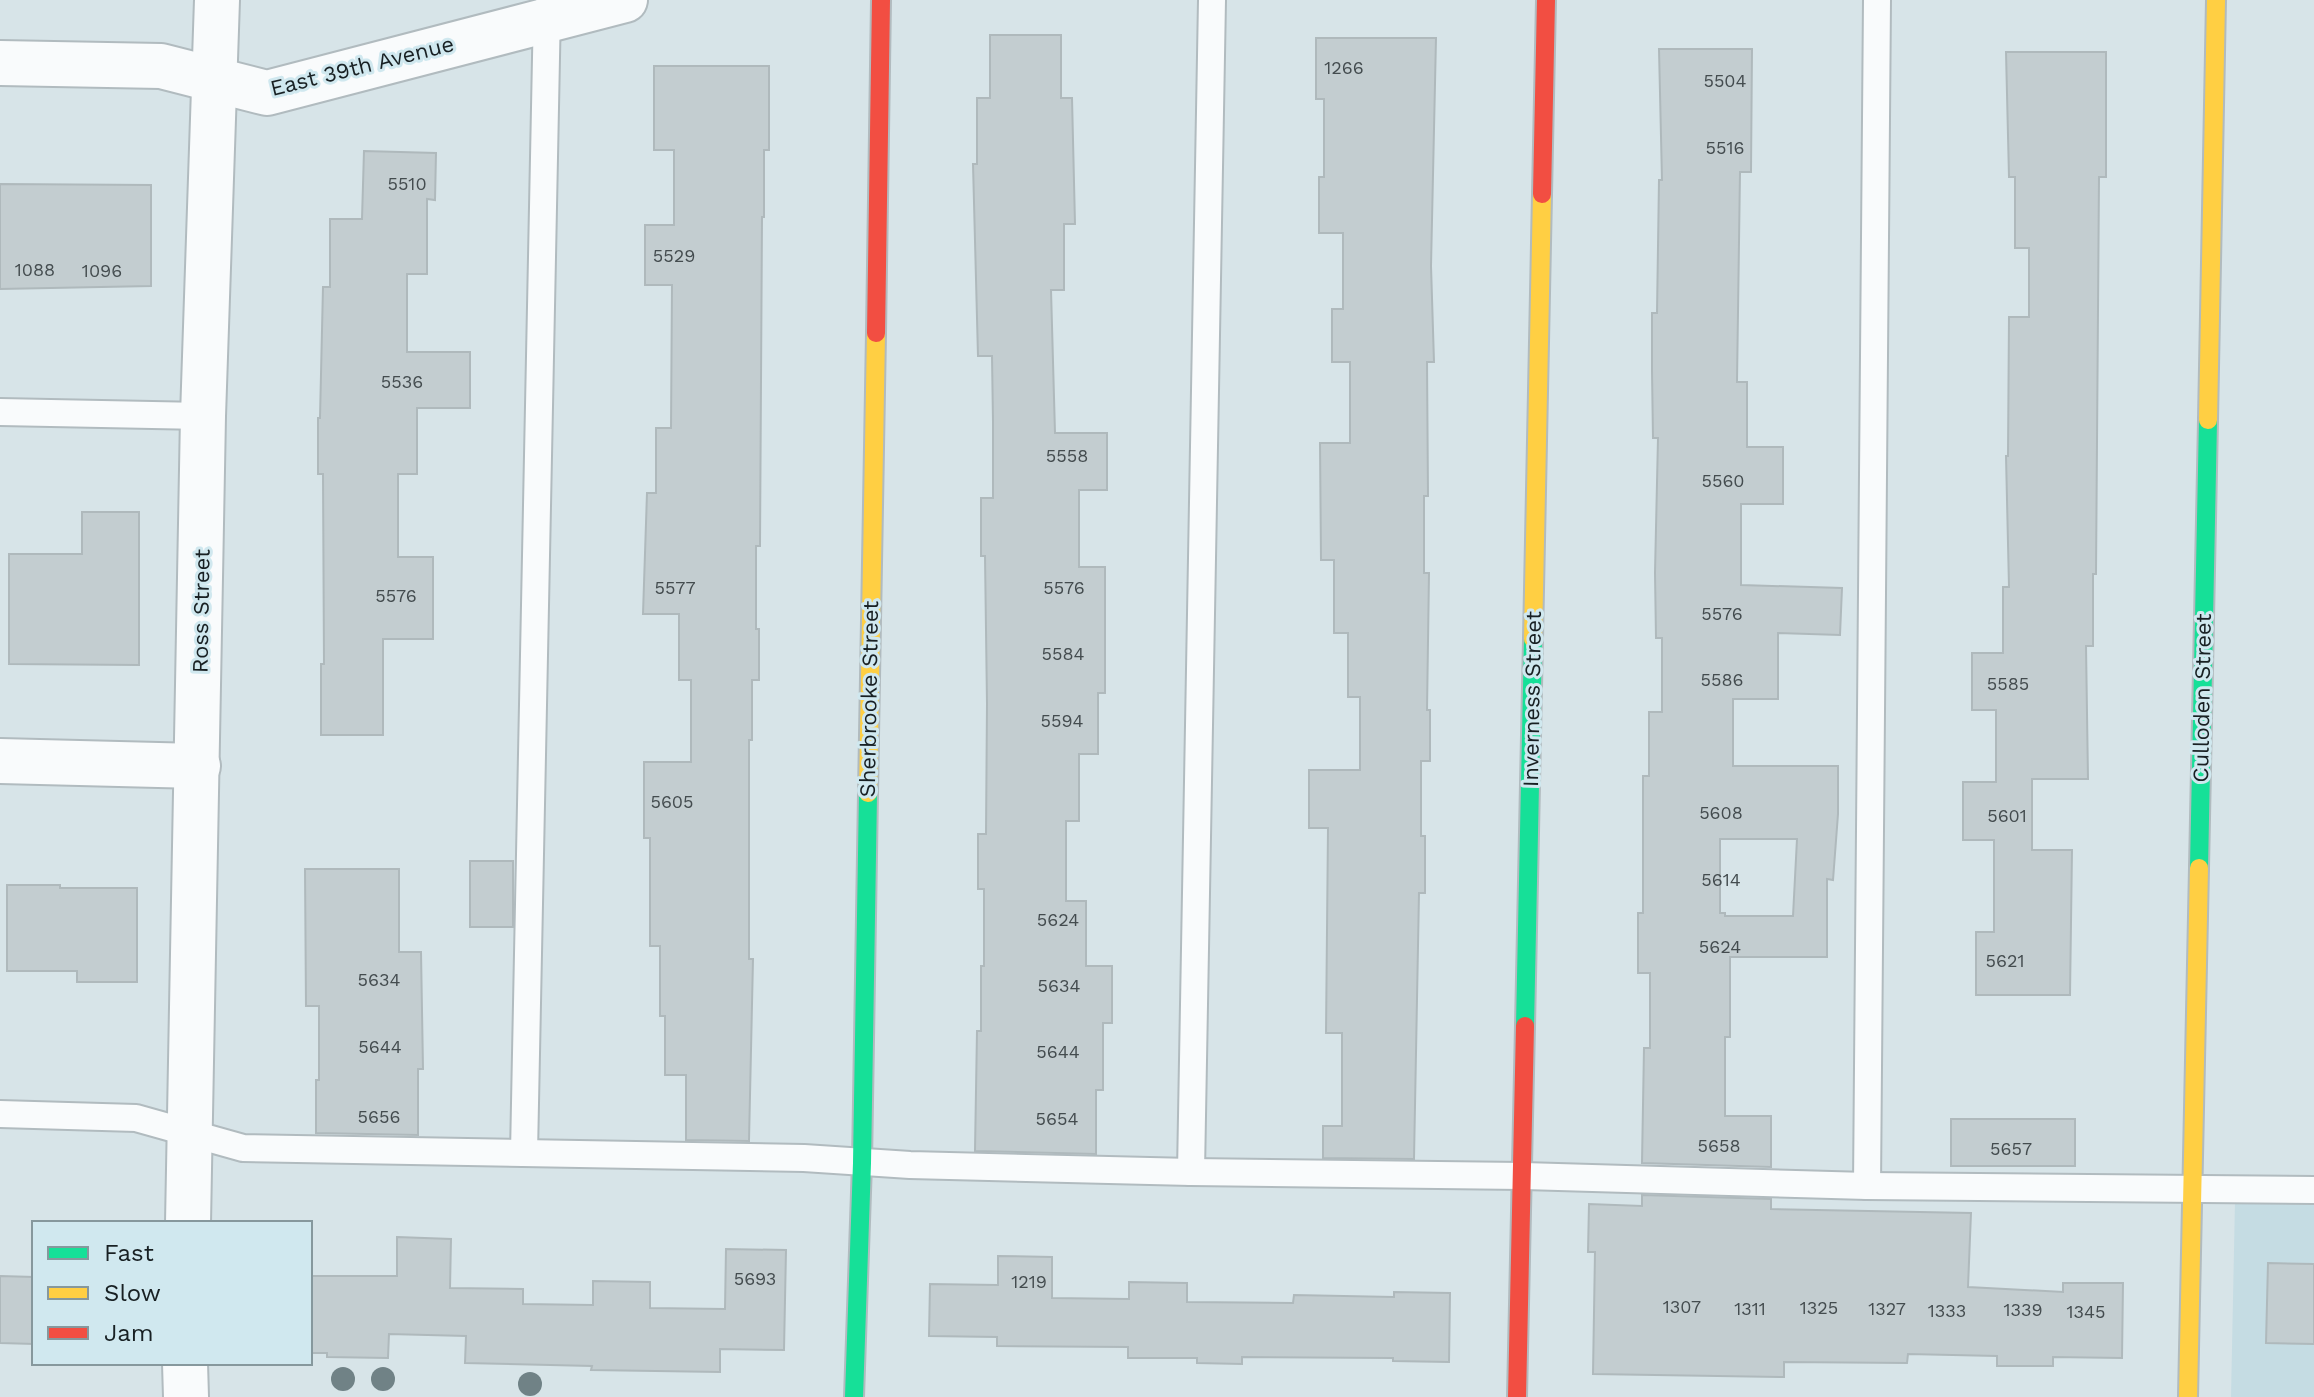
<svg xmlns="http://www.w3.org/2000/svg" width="2314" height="1397" font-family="'Work Sans',sans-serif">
  <rect width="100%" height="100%" fill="#d7e4e8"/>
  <polygon fill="#c5dce3" points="2235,1201 2314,1202 2314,1397 2231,1397"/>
  <g fill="#c3cdd0" stroke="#afb9bc" stroke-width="2" fill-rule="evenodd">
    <polygon points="990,35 1061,35 1061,98 1072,98 1075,224 1064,224 1064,290 1051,290 1055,433 1107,433 1107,490 1079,490 1079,567 1105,567 1105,693 1098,693 1098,754 1079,754 1079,821 1066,821 1066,901 1086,901 1086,966 1112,966 1112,1023 1103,1023 1103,1090 1096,1090 1096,1154 975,1151 977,1031 981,1031 981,966 984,966 984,889 978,889 978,834 986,834 987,704 985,556 981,556 981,498 993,498 993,422 992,356 978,356 973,164 977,164 977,98 990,98"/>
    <polygon points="1316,38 1436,38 1431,266 1434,362 1427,362 1428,496 1424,496 1424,573 1429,573 1427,710 1430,710 1430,761 1421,761 1421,836 1425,836 1425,893 1419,893 1414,1159 1323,1158 1323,1126 1342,1126 1342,1033 1326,1033 1328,828 1309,828 1309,770 1360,770 1360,697 1348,697 1348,633 1334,633 1334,560 1321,560 1320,443 1350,443 1350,362 1332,362 1332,309 1343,309 1343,233 1319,233 1319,177 1324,177 1324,99 1316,99"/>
    <path d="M 1659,49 L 1752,49 L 1751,172 L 1740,172 L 1737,382 L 1747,382 L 1747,447 L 1783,447 L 1783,504 L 1741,504 L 1741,585 L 1842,588 L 1840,635 L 1778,633 L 1778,699 L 1733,699 L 1733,766 L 1838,766 L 1838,814 L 1833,880 L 1827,879 L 1827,957 L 1730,957 L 1730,1037 L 1725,1037 L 1725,1116 L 1771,1116 L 1771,1167 L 1642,1163 L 1644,1048 L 1650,1048 L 1650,973 L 1638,973 L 1638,913 L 1643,913 L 1643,776 L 1649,776 L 1649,712 L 1662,712 L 1662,638 L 1656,638 L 1655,573 L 1658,438 L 1653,438 L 1652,371 L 1652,313 L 1657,313 L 1659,180 L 1662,180 ZM 1720,839 L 1797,839 L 1793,916 L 1725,916 L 1725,913 L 1720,913 Z"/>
    <polygon points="2006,52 2106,52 2106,177 2099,177 2096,574 2093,574 2093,646 2086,646 2088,779 2032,779 2032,850 2072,850 2070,995 1976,995 1976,932 1994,932 1994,840 1963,840 1963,782 1996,782 1996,710 1972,710 1972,653 2003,653 2003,587 2009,587 2006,456 2008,456 2009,317 2029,317 2029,248 2015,248 2015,177 2009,177"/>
    <polygon points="654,66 769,66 769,150 764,150 764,217 762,217 760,546 756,546 756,629 759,629 759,680 752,680 752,740 749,740 749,959 753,959 749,1141 686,1140 686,1075 665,1075 665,1016 660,1016 660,946 650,946 650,838 644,838 644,762 691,762 691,680 679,680 679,614 643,614 647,493 656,493 656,428 671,428 672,285 645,285 645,225 674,225 674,150 654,150"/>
    <polygon points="364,151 436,153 435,200 427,199 427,274 407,274 407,352 470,352 470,408 417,408 417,474 398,474 398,557 433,557 433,639 383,639 383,735 321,735 321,664 324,664 323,474 318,474 318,418 320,418 323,287 330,287 330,219 362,219"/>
    <polygon points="0,184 151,185 151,286 0,289"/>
    <polygon points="82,512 139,512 139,665 9,664 9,554 82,554"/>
    <rect x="470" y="861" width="43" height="66"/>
    <polygon points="305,869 399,869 399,952 421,952 423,1069 418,1069 418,1135 316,1133 316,1080 319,1080 319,1006 306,1006"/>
    <polygon points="7,885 60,885 60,888 137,888 137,982 77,982 77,971 7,971"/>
    <rect x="1951" y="1119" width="124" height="47"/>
    <polygon points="1642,1195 1771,1199 1771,1209 1971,1213 1968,1287 2063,1292 2063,1283 2123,1283 2122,1358 2053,1357 2053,1366 1997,1366 1997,1356 1908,1354 1907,1363 1784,1362 1784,1377 1593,1374 1595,1252 1588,1252 1589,1204 1642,1206"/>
    <polygon points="397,1237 451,1239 450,1288 523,1289 523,1304 593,1305 593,1281 650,1282 650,1308 725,1309 726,1249 786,1250 784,1350 720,1349 720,1372 591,1370 592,1366 465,1363 466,1336 389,1334 388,1358 327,1357 327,1353 310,1353 310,1276 397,1276"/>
    <polygon points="998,1256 1052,1257 1052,1298 1129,1299 1129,1282 1187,1283 1187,1302 1293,1303 1294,1295 1394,1297 1394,1292 1450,1293 1449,1362 1393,1361 1393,1358 1242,1357 1242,1364 1197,1363 1197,1358 1128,1358 1128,1347 997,1346 997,1337 929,1336 930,1284 998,1285"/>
    <polygon points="2268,1263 2314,1264 2314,1344 2266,1343"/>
    <polygon points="0,1276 34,1277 34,1344 0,1343"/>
  </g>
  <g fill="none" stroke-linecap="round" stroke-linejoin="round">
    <defs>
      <g id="lane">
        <polyline points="0,412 203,416"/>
        <polyline points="0,1114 136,1118 243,1148 804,1158 910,1165 1191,1172 1522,1176 1867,1186 2314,1190"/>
        <polyline points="524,1153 547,8"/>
        <polyline points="1191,1172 1212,0"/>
        <polyline points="1867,1186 1877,0"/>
      </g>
      <g id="street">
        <polyline points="0,63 161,66 267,93 625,0"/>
        <polyline points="0,761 198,766"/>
        <polyline points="188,1223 203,416 217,0"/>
        <polyline points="185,1363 186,1397"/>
      </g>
      <g id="fast">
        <polyline points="2199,868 2208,420"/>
        <polyline points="1525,1026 1533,639"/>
        <polyline points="854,1397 862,1163 868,793"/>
      </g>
      <g id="slow">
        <polyline points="2208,420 2216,0"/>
        <polyline points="1533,639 1542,194"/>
        <polyline points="868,793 876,333"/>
        <polyline points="2188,1397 2199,868"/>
      </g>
      <g id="jam">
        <polyline points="1542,194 1546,0"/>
        <polyline points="876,333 881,0"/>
        <polyline points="1517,1397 1525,1026"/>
      </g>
    </defs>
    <use href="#lane" stroke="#b1bbbf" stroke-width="30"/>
    <use href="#street" stroke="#b1bbbf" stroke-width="48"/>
    <use href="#fast" stroke="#b1bbbf" stroke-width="22"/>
    <use href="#slow" stroke="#b1bbbf" stroke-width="22"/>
    <use href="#jam" stroke="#b1bbbf" stroke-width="22"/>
    <use href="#lane" stroke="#f9fbfc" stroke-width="26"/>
    <use href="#street" stroke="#f9fbfc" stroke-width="44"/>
    <use href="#fast" stroke="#16e098" stroke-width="18"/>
    <use href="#slow" stroke="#ffcf43" stroke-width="18"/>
    <use href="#jam" stroke="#f24e42" stroke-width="18"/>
  </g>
  <g fill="#708286">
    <circle cx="343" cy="1379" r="12"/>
    <circle cx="383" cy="1379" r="12"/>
    <circle cx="530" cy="1384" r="12"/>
  </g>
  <g text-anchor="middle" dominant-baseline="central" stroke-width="6" stroke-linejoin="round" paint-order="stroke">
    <g font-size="18" fill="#444c4f">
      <text x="1344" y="67">1266</text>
      <text x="1725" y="80">5504</text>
      <text x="1725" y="147">5516</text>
      <text x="407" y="183">5510</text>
      <text x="674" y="255">5529</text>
      <text x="35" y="269">1088</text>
      <text x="102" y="270">1096</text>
      <text x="402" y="381">5536</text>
      <text x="1067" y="455">5558</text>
      <text x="1723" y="480">5560</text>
      <text x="675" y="587">5577</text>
      <text x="1064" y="587">5576</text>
      <text x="396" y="595">5576</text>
      <text x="1722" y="613">5576</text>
      <text x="1063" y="653">5584</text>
      <text x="1722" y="679">5586</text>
      <text x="2008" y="683">5585</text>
      <text x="1062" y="720">5594</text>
      <text x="672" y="801">5605</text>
      <text x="1721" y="812">5608</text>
      <text x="2007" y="815">5601</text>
      <text x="1721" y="879">5614</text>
      <text x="1058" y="919">5624</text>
      <text x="1720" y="946">5624</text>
      <text x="2005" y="960">5621</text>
      <text x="379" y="979">5634</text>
      <text x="1059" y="985">5634</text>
      <text x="380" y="1046">5644</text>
      <text x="1058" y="1051">5644</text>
      <text x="379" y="1116">5656</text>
      <text x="1057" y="1118">5654</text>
      <text x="1719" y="1145">5658</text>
      <text x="2011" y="1148">5657</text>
      <text x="755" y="1278">5693</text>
      <text x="1029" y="1281">1219</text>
      <text x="1682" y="1306">1307</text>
      <text x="1819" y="1307">1325</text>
      <text x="1750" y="1308">1311</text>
      <text x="1887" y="1308">1327</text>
      <text x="2023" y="1309">1339</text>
      <text x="1947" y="1310">1333</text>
      <text x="2086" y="1311">1345</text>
    </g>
    <g font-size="22" fill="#182023" stroke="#d0e8ef">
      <text transform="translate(362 66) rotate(-14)">East 39th Avenue</text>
      <text transform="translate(201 611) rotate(-89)">Ross Street</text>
      <text transform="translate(2202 698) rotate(-89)">Culloden Street</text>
      <text transform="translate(869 699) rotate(-89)">Sherbrooke Street</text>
      <text transform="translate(1532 699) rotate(-89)">Inverness Street</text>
    </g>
  </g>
  <rect x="32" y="1221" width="280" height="144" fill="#d0e8ef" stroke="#86989d" stroke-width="2"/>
  <rect x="48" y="1247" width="40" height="12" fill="#16e098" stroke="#86989d" stroke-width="2"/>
  <text x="104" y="1261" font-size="24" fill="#182023">Fast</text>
  <rect x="48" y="1287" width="40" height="12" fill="#ffcf43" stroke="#86989d" stroke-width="2"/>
  <text x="104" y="1301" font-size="24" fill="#182023">Slow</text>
  <rect x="48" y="1327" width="40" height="12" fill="#f24e42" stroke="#86989d" stroke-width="2"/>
  <text x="104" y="1341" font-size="24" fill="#182023">Jam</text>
</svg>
